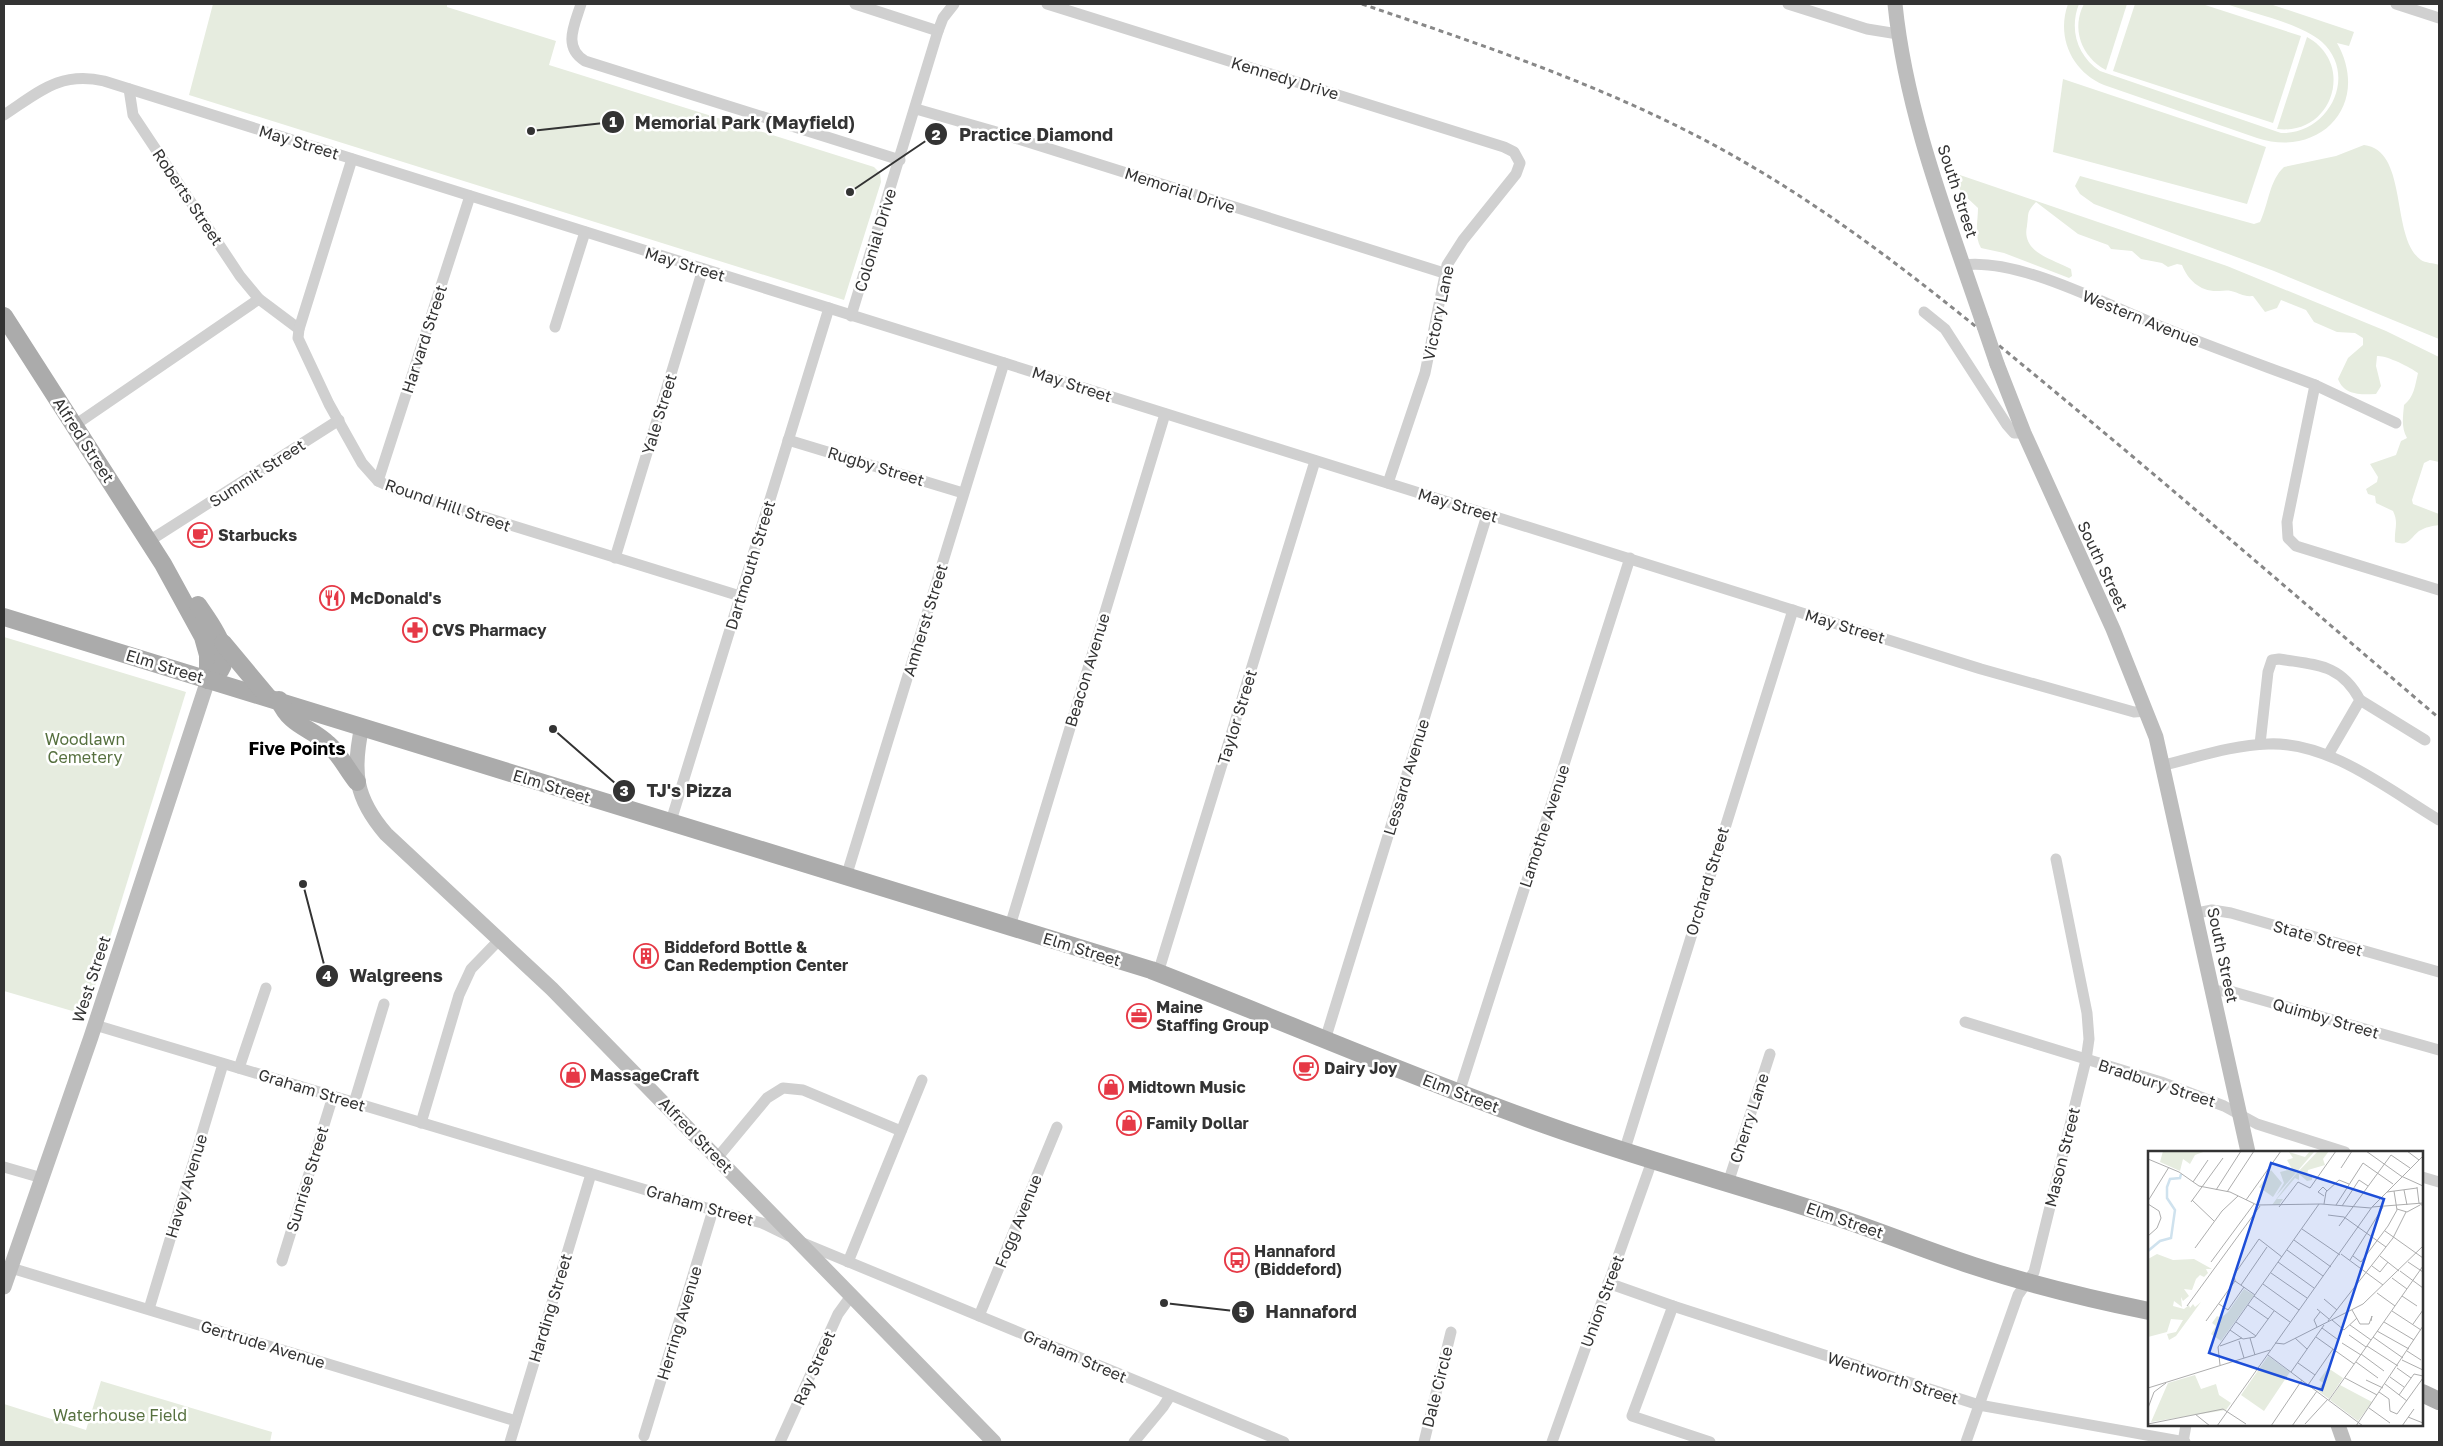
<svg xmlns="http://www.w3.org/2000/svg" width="2443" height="1446" font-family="'Golos Text',sans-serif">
  <rect width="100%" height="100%" fill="#fff"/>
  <g fill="#e6ecdf">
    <polygon points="213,4 447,4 447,7 556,41 549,65 874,167 880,173 881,182 844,300 189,95"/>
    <path d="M 2068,4 L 2079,4 C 2069,29 2077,56 2100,71 L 2281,133 C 2328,135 2359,76 2322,42 C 2302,24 2252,13 2226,4 L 2270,4 L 2354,32 L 2349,46 L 2337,43 C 2371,103 2322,159 2257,138 L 2104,85 C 2072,72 2056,37 2068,4 Z"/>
    <path d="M 2084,4 L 2127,4 L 2106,70 C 2081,57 2071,28 2084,4 Z"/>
    <polygon points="2135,4 2202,4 2301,36 2273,123 2113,71"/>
    <path d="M 2307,37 C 2356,64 2332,136 2277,129 Z"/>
    <polygon points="2063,79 2266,147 2247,204 2053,152"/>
    <path d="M 2364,145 C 2409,150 2390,238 2421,260 C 2425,263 2434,263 2439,265 L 2439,339 L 2274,271 L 2094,204 L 2080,194 L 2075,186 L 2080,176 L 2254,224 L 2260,222 C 2269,203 2269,181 2284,167 L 2336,156 Z"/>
    <path d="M 1954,173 L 2227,266 L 2386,331 L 2439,357 L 2439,462 L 2430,460 L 2424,463 L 2412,500 L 2413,504 L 2439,514 L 2439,525 C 2432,526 2426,527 2419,531 C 2410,538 2409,547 2395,542 C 2394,530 2399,523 2393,511 L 2376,503 L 2375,496 L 2368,494 L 2366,489 L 2377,482 L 2378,477 L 2370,464 L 2396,455 L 2401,441 L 2407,438 C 2401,427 2403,417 2404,405 C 2414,397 2415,386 2418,373 C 2410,367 2386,355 2377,356 L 2376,366 L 2381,386 L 2376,394 C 2360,395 2344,395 2338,379 L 2348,358 L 2363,345 L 2363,338 L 2355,333 L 2337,332 L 2314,322 L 2306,310 L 2281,300 L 2277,308 L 2265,312 L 2253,296 C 2243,297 2240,293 2231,291 C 2226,290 2223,291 2219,291 C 2200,292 2188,280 2182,265 L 2177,264 L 2168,267 L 2162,263 L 2141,259 L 2132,251 L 2111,249 L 2108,245 L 2078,234 L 2036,202 C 2026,213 2029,213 2027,226 C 2021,253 2053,259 2071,269 L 2072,276 L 2069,278 L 2004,253 L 1981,248 C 1974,236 1978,221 1978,208 L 1962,193 L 1952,175 Z"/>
    <polygon points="4,637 186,692 86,1015 4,991"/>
    <polygon points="101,1381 272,1432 270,1442 4,1442 4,1404 86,1430"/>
  </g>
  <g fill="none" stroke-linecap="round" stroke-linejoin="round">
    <g stroke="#d0d0d0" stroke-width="11">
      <path d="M 581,4 C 575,24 562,47 585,61 L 900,160"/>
      <polyline points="855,4 938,31"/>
      <polyline points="1047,4 1504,147 1514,152 1520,163 1516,174 1463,240 1447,265 1425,373 1388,483"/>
      <polyline points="1788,4 1867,29 1898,34"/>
      <polyline points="2396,4 2439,18"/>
      <polyline points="129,89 133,115 240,276 259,299 299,329"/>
      <polyline points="916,109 993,131 1444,273"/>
      <path d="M 4,115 C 39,92 60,71 104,81 L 1981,669 L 2134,712 L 2147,711"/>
      <polyline points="352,159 299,329 298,338 329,404 362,463 378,481 397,490 740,596"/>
      <path d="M 1963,265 C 2019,258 2102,303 2155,324 C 2208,346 2262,365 2315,385 L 2287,522 L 2288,538 L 2296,546 L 2439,590"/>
      <polyline points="1924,312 1945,329 2007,425 2014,433 2024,433"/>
      <polyline points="851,316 938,31 943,18 954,4"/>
      <polyline points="555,327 585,232"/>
      <polyline points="2315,385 2396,423"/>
      <polyline points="75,425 259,299"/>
      <polyline points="788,440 963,493"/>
      <polyline points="378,481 470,196"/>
      <polyline points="149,541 339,420"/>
      <polyline points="615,558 703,269"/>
      <polyline points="2360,700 2425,740"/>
      <path d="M 2260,744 L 2268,672 L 2272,660 L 2279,659 C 2315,665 2340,663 2360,700 L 2328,755"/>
      <path d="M 2164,765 C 2198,757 2233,745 2268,744 C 2329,741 2389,790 2439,820"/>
      <polyline points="671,821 829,308"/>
      <polyline points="846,877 1004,363"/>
      <polyline points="2197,913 2212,910 2231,913 2439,972"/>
      <polyline points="1010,926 1165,414"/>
      <polyline points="1158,973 1315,461"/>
      <polyline points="2213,991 2230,991 2439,1050"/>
      <polyline points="1965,1022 2161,1082 2224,1106 2257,1124 2345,1152"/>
      <polyline points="95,1025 713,1210 762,1223 789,1236"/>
      <polyline points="1325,1040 1487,515"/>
      <polyline points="239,1068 266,988"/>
      <polyline points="1459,1093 1630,558"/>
      <polyline points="354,1103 384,1004"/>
      <polyline points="421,1123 459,995 471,969 500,939"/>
      <polyline points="1624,1152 1793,610"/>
      <polyline points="718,1157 767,1098 783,1088 803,1090 901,1131"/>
      <polyline points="4,1167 42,1178"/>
      <polyline points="2422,1177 2439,1182"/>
      <polyline points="1728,1183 1770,1054"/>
      <polyline points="803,1243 1284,1442"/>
      <polyline points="282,1261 333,1096"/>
      <polyline points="848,1262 922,1080"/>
      <polyline points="11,1268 516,1421"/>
      <polyline points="1608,1283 1673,1306 1979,1405 2185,1442"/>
      <polyline points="1673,1306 1632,1416 1710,1442"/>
      <polyline points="149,1309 223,1064"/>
      <polyline points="979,1316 1057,1127"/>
      <polyline points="644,1436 713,1210"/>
      <polyline points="510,1442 591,1174"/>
      <polyline points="780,1442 838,1314 851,1296"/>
      <polyline points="1134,1442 1163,1407 1170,1396"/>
      <polyline points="1424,1442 1451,1332"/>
      <polyline points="1552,1442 1652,1161"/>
      <polyline points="1966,1442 2018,1295 2034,1272 2086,1060 2089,1039 2087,1013 2056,859"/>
      <polyline points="2183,1442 2186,1425"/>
    </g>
    <g stroke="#bdbdbd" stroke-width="15">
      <path d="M 1895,4 C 1906,113 1947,217 1982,320"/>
      <polyline points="1997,364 2024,433 2113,629 2156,737 2248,1152"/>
      <path d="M 362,726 C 352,772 355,798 386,834 L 552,989 L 994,1442"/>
      <polyline points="4,1287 91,1037 208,680"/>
      <polyline points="2338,1425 2344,1442"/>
    </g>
    <g stroke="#ababab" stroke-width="18">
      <polyline points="4,316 163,564 203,637 208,655 208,680"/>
      <path d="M 198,605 C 212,626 243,663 208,680"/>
      <path d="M 4,617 C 387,734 769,852 1151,970 C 1283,1021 1413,1078 1546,1125 C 1638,1158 1732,1183 1824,1213 C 1875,1229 1924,1250 1974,1266 C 2032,1285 2090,1299 2149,1311"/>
      <polyline points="223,643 268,697"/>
      <path d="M 279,700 C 291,727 309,726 328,744 C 340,754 347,770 357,782"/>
      <polyline points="2422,1393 2439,1401"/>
    </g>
    <path stroke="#888" stroke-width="3" stroke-dasharray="5 4" stroke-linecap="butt" d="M 1362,4 C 1488,47 1615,89 1732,155 C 1851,222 1954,308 2059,395 C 2187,501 2312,610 2439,718"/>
    <polyline stroke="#bdbdbd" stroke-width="15" points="1982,320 1997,364"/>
  </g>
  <defs>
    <symbol id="cafe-ring" viewBox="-11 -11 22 22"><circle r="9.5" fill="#fff" stroke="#e63946" stroke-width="1.5"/><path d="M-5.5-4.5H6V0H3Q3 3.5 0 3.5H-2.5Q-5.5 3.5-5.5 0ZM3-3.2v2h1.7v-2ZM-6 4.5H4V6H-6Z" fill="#e63946"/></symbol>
    <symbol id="restaurant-ring" viewBox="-11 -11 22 22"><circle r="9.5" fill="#fff" stroke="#e63946" stroke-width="1.5"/><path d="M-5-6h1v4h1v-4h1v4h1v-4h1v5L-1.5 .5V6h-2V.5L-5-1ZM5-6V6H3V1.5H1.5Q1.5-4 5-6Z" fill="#e63946"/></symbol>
    <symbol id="pharmacy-ring" viewBox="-11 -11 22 22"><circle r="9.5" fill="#fff" stroke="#e63946" stroke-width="1.5"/><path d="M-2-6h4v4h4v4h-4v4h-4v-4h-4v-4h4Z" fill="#e63946"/></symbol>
    <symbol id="building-ring" viewBox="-11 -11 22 22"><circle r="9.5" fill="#fff" stroke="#e63946" stroke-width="1.5"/><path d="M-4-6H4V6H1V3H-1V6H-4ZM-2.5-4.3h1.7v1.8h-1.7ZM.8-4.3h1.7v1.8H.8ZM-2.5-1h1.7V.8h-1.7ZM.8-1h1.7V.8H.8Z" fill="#e63946"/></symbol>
    <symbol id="office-ring" viewBox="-11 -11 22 22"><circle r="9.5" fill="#fff" stroke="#e63946" stroke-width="1.5"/><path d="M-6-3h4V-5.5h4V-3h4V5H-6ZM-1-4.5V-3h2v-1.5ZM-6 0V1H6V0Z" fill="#e63946"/></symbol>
    <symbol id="shop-ring" viewBox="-11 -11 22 22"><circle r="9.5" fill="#fff" stroke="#e63946" stroke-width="1.5"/><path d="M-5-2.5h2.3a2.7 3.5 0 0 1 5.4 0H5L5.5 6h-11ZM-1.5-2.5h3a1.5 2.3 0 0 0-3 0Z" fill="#e63946"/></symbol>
    <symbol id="bus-ring" viewBox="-11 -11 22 22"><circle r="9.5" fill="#fff" stroke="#e63946" stroke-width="1.5"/><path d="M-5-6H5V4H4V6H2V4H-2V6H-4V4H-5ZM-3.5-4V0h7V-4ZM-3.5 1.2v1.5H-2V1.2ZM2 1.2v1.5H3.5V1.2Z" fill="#e63946"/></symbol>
  </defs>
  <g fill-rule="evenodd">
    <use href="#cafe-ring" x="186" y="521" width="28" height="28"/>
    <use href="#restaurant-ring" x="318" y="584" width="28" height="28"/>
    <use href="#pharmacy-ring" x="401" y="616" width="28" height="28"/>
    <use href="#building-ring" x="632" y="942" width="28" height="28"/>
    <use href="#office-ring" x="1125" y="1002" width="28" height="28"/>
    <use href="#cafe-ring" x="1292" y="1054" width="28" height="28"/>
    <use href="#shop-ring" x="559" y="1061" width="28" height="28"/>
    <use href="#shop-ring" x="1097" y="1073" width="28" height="28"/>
    <use href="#shop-ring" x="1115" y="1109" width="28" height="28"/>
    <use href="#bus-ring" x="1223" y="1246" width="28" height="28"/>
  </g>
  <g text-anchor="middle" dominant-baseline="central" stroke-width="5" stroke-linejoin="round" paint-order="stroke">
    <g font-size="16" fill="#333" stroke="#fff">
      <text transform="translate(1285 78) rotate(17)">Kennedy Drive</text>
      <text transform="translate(299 142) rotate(17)">May Street</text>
      <text transform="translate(1180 190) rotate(18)">Memorial Drive</text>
      <text transform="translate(1958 191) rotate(72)">South Street</text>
      <text transform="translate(188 197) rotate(56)">Roberts Street</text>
      <text transform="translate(875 240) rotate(-73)">Colonial Drive</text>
      <text transform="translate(685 264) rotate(17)">May Street</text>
      <text transform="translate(1438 313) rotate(-78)">Victory Lane</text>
      <text transform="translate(2141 318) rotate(22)">Western Avenue</text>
      <text transform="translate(424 339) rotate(-72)">Harvard Street</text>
      <text transform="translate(1072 384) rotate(18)">May Street</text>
      <text transform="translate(659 414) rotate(-73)">Yale Street</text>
      <text transform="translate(84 440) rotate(57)">Alfred Street</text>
      <text transform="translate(876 466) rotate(17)">Rugby Street</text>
      <text transform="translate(257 473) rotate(-33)">Summit Street</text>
      <text transform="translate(448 505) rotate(19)">Round Hill Street</text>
      <text transform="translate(1458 505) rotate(17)">May Street</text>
      <text transform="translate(750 565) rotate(-73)">Dartmouth Street</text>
      <text transform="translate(2103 566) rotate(65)">South Street</text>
      <text transform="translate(925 620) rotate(-73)">Amherst Street</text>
      <text transform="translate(1845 626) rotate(17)">May Street</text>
      <text transform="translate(165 666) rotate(17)">Elm Street</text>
      <text transform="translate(1087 670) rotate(-73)">Beacon Avenue</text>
      <text transform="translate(1237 717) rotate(-73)">Taylor Street</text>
      <text transform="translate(1406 777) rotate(-73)">Lessard Avenue</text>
      <text transform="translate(552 786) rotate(17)">Elm Street</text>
      <text transform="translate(1544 826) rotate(-72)">Lamothe Avenue</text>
      <text transform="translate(1707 881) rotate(-73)">Orchard Street</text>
      <text transform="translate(2318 938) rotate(16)">State Street</text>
      <text transform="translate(1082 949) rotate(17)">Elm Street</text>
      <text transform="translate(2223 955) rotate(78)">South Street</text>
      <text transform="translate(91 979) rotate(-72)">West Street</text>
      <text transform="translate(2326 1018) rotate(16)">Quimby Street</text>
      <text transform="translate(2157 1083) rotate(18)">Bradbury Street</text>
      <text transform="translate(312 1090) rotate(17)">Graham Street</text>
      <text transform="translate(1461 1093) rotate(21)">Elm Street</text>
      <text transform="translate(1749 1118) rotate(-72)">Cherry Lane</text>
      <text transform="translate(696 1135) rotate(46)">Alfred Street</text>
      <text transform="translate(2062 1157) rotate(-76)">Mason Street</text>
      <text transform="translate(307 1179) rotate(-73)">Sunrise Street</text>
      <text transform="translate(186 1186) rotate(-73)">Havey Avenue</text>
      <text transform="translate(700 1205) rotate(16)">Graham Street</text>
      <text transform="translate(1845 1220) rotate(19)">Elm Street</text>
      <text transform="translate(1018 1221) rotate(-68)">Fogg Avenue</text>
      <text transform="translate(1602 1301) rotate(-70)">Union Street</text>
      <text transform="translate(550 1308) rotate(-73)">Harding Street</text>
      <text transform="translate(679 1323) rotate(-73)">Herring Avenue</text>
      <text transform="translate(263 1344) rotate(17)">Gertrude Avenue</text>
      <text transform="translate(1075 1356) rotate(23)">Graham Street</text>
      <text transform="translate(814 1368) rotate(-66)">Ray Street</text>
      <text transform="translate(1893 1378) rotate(18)">Wentworth Street</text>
      <text transform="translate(1437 1387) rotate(-76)">Dale Circle</text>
    </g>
    <g font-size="16" font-weight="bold" fill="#333" stroke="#fff" text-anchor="start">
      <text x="218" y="535">Starbucks</text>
      <text x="350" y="598">McDonald's</text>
      <text x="432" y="630">CVS Pharmacy</text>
      <text x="664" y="947">Biddeford Bottle &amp;<tspan x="664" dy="18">Can Redemption Center</tspan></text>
      <text x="1156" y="1007">Maine<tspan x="1156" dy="18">Staffing Group</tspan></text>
      <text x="1324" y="1068">Dairy Joy</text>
      <text x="590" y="1075">MassageCraft</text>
      <text x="1128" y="1087">Midtown Music</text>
      <text x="1146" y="1123">Family Dollar</text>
      <text x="1254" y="1251">Hannaford<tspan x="1254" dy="18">(Biddeford)</tspan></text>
    </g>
    <g font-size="16" fill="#56703f" stroke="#fff">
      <text x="85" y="739">Woodlawn<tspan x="85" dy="18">Cemetery</tspan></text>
      <text x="120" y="1415">Waterhouse Field</text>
    </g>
    <g font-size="18" font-weight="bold" fill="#000" stroke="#fff">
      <text x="297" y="748">Five Points</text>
    </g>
  </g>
  <g transform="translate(2148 1151)">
    <rect width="275" height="275" fill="#fff"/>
    <path d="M 15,0 L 58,0 L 47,4 L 42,13 L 35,8 L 32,20 L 12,11 ZM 162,0 L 166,1 L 128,45 L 136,32 L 132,21 L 144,18 L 139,9 L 145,7 L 141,1 L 157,6 ZM 170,0 L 181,0 L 175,8 L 177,14 L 160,19 L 159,25 L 164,25 L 164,29 L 159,30 L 151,23 L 151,29 L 147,27 L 129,48 L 135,48 L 131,54 L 124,54 L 138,35 L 147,24 ZM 123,19 L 134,32 L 125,46 L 111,36 ZM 9,103 L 25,109 L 46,108 L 64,118 L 58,118 L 60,122 L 56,126 L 52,124 L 48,128 L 44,139 L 36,138 L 41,145 L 35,150 L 33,146 L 34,156 L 26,150 L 25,155 L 36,158 L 41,154 L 42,157 L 45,153 L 47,156 L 53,151 L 28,185 L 21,189 L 19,183 L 28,181 L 35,169 L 23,168 L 19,181 L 0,186 L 0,108 ZM 96,138 L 106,144 L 73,190 L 63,183 L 68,175 L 64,172 L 69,165 L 73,167 L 80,161 ZM 120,205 L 142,221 L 116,260 L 93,244 ZM 180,217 L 195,227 L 181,248 L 169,239 L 175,232 L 171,229 ZM 47,224 L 53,238 L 68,233 L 71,244 L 83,252 L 78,259 L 3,271 L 20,232 ZM 192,234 L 224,251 L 210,270 L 182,249 Z" fill="#e6ecdf"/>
    <path fill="none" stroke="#cfe2ee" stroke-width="2.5" d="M 0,100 L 12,90 L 23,87 L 27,59 L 19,47 L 19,36 L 22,28 L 32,27 L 33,23"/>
    <path fill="none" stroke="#adadad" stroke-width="1" d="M 218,0 L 253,25M 259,0 L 271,9M 0,8 L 31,21 L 51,35 L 82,41 L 109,54 L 173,53 L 223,57M 215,12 L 245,33M 193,17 L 204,0M 253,25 L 275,35M 45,31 L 60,9M 269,36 L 271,52 L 275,55M 68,39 L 93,0M 256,39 L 259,54M 79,41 L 106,0M 239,41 L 269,37M 176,45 L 170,41 L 175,36 L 179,40M 44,49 L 66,70M 98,49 L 133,0M 0,50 L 21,16M 43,51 L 75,7M 0,53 L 11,60 L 13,67 L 9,77 L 0,85M 176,53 L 178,41 L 191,29 L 201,33M 188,54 L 215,12M 194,55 L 211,29 L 220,35M 131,56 L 150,31 L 162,37 L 188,0M 224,56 L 275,52M 249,58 L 259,61 L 272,54M 180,64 L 196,66 L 238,96M 191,75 L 243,4 L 262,17M 154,78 L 192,104M 237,80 L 275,107M 146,89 L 183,116M 47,97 L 74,60 L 90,45M 139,99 L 175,125M 193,103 L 235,134M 205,105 L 213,111 L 240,75 L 249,59 L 246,40M 232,105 L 251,120M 202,109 L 235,56M 63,111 L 106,53M 130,111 L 166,137M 260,111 L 275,121M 224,115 L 232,121 L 240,111M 252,120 L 275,137M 123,122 L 159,147M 244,127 L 259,138M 87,130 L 86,124 L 111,88 L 134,106M 87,130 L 107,144M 115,133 L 151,159M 93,134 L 119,96M 229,142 L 247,155M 106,145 L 142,171M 254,145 L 269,155M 176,148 L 189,159M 71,153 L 80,159 L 96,136M 100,154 L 120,168M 39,155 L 112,55M 169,158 L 181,168M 204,159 L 212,173 L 221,173 L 224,165 L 223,170M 244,160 L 273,179M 184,169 L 196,179 L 209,167M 58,170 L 87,130M 180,170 L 245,87 L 258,61M 88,171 L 108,185M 236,171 L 266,189M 265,173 L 275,159M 202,174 L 223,189M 169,176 L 166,169 L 172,161M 174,177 L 189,188M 82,179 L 95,188 L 107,186 L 126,160M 229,180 L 261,198M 201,184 L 218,196M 168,186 L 206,213M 225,186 L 255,207M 102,187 L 107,204M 147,187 L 159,198M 91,190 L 96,207M 127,192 L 136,193 L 215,153 L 275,95M 194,192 L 213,204M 72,195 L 94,187M 219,195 L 250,215M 259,200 L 273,209M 213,203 L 236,220M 120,204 L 215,275M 254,209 L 275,219M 208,211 L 230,227M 150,212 L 167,224M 72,214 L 70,196 L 171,53M 249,217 L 263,227M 143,221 L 176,174M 242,226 L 256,236M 197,227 L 229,244M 218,229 L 235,237M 237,233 L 259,250M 160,234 L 185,198M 0,237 L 122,199M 231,241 L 241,248 L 242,260 L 249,263 L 275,227M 251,244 L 266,223 L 275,225M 181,249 L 275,115M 0,257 L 6,241 L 18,232M 221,257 L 242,272M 47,263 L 62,275M 260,266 L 275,272M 0,273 L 75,258 L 98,273M 157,273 L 180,248M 69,275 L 224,56 L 275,5M 123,275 L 154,229M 144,275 L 169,240M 208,275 L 275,175M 254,275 L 266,258"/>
    <path fill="#1d4ed8" fill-opacity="0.15" stroke="#1d4ed8" stroke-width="2.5" d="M 123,12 L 236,48 L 174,239 L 61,202 Z"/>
    <rect width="275" height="275" fill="none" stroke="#333" stroke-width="2.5"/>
  </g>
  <path fill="none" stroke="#333" stroke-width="2" d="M531 131L613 122M850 192L936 134M553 729L624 791M303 884L327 976M1164 1303L1243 1312"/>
  <g fill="#333" stroke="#fff" stroke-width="2">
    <circle cx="531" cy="131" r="5"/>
    <circle cx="850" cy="192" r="5"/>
    <circle cx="553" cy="729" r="5"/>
    <circle cx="303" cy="884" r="5"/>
    <circle cx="1164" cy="1303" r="5"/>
    <circle cx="613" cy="122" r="12"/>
    <circle cx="936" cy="134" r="12"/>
    <circle cx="624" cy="791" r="12"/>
    <circle cx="327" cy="976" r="12"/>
    <circle cx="1243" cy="1312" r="12"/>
  </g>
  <g font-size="15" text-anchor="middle" font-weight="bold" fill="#fff">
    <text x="613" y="127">1</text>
    <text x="936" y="140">2</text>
    <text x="624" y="796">3</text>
    <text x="327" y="981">4</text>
    <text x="1243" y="1317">5</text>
  </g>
  <g font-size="18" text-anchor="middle" font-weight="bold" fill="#333" stroke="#fff" stroke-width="5" stroke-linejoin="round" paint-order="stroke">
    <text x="745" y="129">Memorial Park (Mayfield)</text>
    <text x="1036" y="141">Practice Diamond</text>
    <text x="689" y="797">TJ's Pizza</text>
    <text x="396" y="982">Walgreens</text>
    <text x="1311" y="1318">Hannaford</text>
  </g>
  <rect width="2443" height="1446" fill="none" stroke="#333333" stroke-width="10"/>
</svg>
